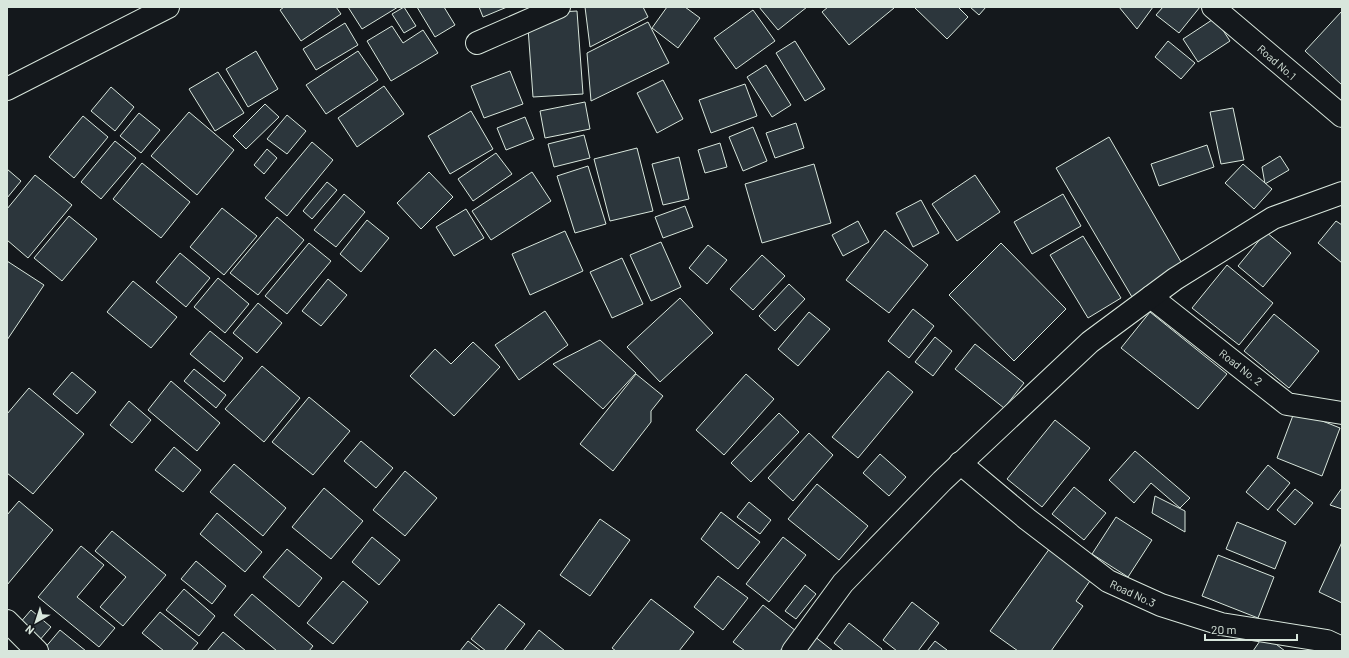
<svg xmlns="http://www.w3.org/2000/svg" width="1349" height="658" font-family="Barlow,sans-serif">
  <rect width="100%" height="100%" fill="#14181c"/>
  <g fill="#2c363c" stroke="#d8e6dc">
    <polygon points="284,7 336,7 341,14 301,41 280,10"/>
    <polygon points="348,7 398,7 362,29"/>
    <polygon points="404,7 416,26 404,33 392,14"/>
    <polygon points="417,7 444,7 455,25 435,37"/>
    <polygon points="479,7 507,7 483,17"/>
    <polygon points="585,7 643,7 648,17 590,47"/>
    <polygon points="667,7 685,7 700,18 678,48 652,28"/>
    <polygon points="759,7 807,7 778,30"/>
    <polygon points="828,7 894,7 894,8 849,45 822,12"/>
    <polygon points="914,7 958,7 968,17 947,39"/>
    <polygon points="970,7 986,7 979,15"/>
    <polygon points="1119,7 1153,7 1137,29"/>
    <polygon points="1163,7 1200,7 1179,33 1156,15"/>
    <polygon points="753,10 775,41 736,69 714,38"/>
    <polygon points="577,11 583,94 533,97 527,14"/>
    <polygon points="1342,11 1342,85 1305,51"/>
    <polygon points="1215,18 1230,41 1198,62 1183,39"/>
    <polygon points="648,22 669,63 591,101 587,53"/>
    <polygon points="345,23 358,45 316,70 303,49"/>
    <polygon points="392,26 403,43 423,30 438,53 391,81 367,41"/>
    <polygon points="795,41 825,89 805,101 776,53"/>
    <polygon points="1168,41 1195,63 1181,79 1155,57"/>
    <polygon points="256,51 278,89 248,107 226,69"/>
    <polygon points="358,51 378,80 326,114 306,85"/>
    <polygon points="766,65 791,105 772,117 747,77"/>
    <polygon points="510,71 523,104 484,118 471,86"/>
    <polygon points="218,72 244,113 215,131 189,89"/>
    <polygon points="663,80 683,119 657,133 637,93"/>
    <polygon points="745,84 757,116 711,133 699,100"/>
    <polygon points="384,86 404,114 357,147 338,118"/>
    <polygon points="111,87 134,107 115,131 91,111"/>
    <polygon points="585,102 590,129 545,138 540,111"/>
    <polygon points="265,104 279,117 246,149 233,136"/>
    <polygon points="1233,108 1244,160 1221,164 1210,112"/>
    <polygon points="471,111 493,149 450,174 428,136"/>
    <polygon points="189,112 234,150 197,195 151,156"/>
    <polygon points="139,113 160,130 141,153 120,136"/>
    <polygon points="287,115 306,131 287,154 267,139"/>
    <polygon points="83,116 108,137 74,178 49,157"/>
    <polygon points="525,117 534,139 506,150 497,128"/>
    <polygon points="796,123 804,148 775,158 766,133"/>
    <polygon points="753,127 767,161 743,171 729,137"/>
    <polygon points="584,135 590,158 554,167 548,144"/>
    <polygon points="1109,137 1184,267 1132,297 1056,168"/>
    <polygon points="115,141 136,158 101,199 81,182"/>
    <polygon points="312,142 333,160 287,216 265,198"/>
    <polygon points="720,143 727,167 705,173 698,150"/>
    <polygon points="1207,145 1214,167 1159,186 1151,164"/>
    <polygon points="637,148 653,211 610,221 594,159"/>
    <polygon points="267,149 277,158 264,174 254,165"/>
    <polygon points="496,153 512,174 473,201 458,179"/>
    <polygon points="1280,156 1289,170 1265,184 1262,167"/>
    <polygon points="679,157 689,199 663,205 652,164"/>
    <polygon points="142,163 190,202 161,238 113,199"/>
    <polygon points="814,164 831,223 762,243 745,184"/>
    <polygon points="1243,164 1272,189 1254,209 1225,183"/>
    <polygon points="588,166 606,224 575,233 557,176"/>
    <polygon points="7,169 21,181 7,198"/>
    <polygon points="429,172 453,197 421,229 397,203"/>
    <polygon points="532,172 551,201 491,240 472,211"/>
    <polygon points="35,175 72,205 28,258 7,240 7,209"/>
    <polygon points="975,175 1000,212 957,241 932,204"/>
    <polygon points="327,182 337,190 312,219 303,211"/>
    <polygon points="344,194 365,212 336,247 314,230"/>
    <polygon points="1063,194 1081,226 1032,254 1014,222"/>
    <polygon points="921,200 939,233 913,247 896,213"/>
    <polygon points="685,206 693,227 663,238 655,217"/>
    <polygon points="222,208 257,236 224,275 190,247"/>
    <polygon points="466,209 484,238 454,256 436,227"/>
    <polygon points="69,216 97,239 62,281 34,258"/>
    <polygon points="277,217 304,240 258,295 230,273"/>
    <polygon points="367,220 389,238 361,272 340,254"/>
    <polygon points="858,221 869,242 843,256 832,235"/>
    <polygon points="1336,221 1342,225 1342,263 1318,243"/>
    <polygon points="885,230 928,265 889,313 846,280"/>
    <polygon points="565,231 583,271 530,295 512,254"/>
    <polygon points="1266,232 1291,253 1263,287 1238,266"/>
    <polygon points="1083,236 1121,298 1088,318 1050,255"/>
    <polygon points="661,242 681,287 651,301 630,255"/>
    <polygon points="309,243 331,261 287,314 265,296"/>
    <polygon points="1001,243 1066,309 1014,361 949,295"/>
    <polygon points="708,245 727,260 707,284 689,268"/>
    <polygon points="180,253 210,278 186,307 156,282"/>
    <polygon points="762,255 785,276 753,310 730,289"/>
    <polygon points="622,258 643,304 612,318 590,272"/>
    <polygon points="7,261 44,285 7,340"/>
    <polygon points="1227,265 1273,303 1239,345 1192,308"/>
    <polygon points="218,278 249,304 225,333 194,307"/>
    <polygon points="328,279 347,295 321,326 302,311"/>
    <polygon points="133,281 177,317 151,348 107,312"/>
    <polygon points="789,284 805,299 775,331 759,316"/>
    <polygon points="680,298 713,333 660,382 627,347"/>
    <polygon points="258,303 282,323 257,353 233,333"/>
    <polygon points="913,309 934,326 909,358 888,341"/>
    <polygon points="545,311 568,345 519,380 495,345"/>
    <polygon points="809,312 830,329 798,366 778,349"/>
    <polygon points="1150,312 1227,374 1198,409 1121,348"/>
    <polygon points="1274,314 1319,351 1289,388 1244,351"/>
    <polygon points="210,331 243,358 224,382 190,354"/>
    <polygon points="935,337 952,351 933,376 915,362"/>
    <polygon points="600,340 636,373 603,409 553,364"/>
    <polygon points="473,342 500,367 454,416 410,376 435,349 451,364"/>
    <polygon points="975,344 1024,383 1004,408 955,369"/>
    <polygon points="262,366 300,398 264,442 225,409"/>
    <polygon points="194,369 226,395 216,408 184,381"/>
    <polygon points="888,371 913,392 858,458 832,437"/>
    <polygon points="72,372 96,392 77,414 53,394"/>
    <polygon points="636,374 663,396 651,411 651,422 613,471 580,444"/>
    <polygon points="746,374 774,399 724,455 696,430"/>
    <polygon points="171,381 220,423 197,451 148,410"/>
    <polygon points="29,388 84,434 33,494 7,473 7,414"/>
    <polygon points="309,397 350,431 313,475 272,442"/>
    <polygon points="129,401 151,420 132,443 110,425"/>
    <polygon points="1295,410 1340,428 1322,476 1277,458"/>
    <polygon points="779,413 799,432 751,482 731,463"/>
    <polygon points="1055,420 1090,448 1042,507 1007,479"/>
    <polygon points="809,433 833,455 793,501 768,478"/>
    <polygon points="361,441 393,468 376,488 344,461"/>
    <polygon points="174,447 201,470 183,492 155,470"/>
    <polygon points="1135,451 1190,498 1180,508 1151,483 1134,503 1109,480"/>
    <polygon points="880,454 906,477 889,496 863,473"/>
    <polygon points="234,464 286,508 263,536 210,492"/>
    <polygon points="1268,465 1290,483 1268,510 1246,492"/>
    <polygon points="405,471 437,498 405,536 373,510"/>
    <polygon points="817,484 868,526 839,560 788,519"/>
    <polygon points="1074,487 1106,513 1084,540 1052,514"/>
    <polygon points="324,488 363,521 331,559 292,527"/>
    <polygon points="1342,488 1342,509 1330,505"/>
    <polygon points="1295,489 1313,503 1295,525 1277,510"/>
    <polygon points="1155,496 1185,511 1185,532 1152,513"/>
    <polygon points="19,501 53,530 7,585 7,515"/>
    <polygon points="749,502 771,520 760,534 737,517"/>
    <polygon points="721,512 760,542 738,569 701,539"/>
    <polygon points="217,513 262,552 245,572 200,534"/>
    <polygon points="1116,517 1152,540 1128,577 1092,554"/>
    <polygon points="600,519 630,540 590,596 560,575"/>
    <polygon points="1237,522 1286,542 1275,569 1226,549"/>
    <polygon points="112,531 166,575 123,626 100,607 126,577 95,551"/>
    <polygon points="372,537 400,560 379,585 352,562"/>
    <polygon points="783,537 806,555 769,602 746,584"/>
    <polygon points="1342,542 1342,603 1319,592"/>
    <polygon points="81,546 104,565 77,597 115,628 99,647 38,597"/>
    <polygon points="1050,548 1092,578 1076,601 1083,606 1051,651 1018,651 990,631"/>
    <polygon points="287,549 322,578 299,607 263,577"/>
    <polygon points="1218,555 1274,577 1258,618 1202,596"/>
    <polygon points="196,561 226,586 212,604 181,579"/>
    <polygon points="718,576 748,598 723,630 694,607"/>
    <polygon points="343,581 368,602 333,644 307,623"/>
    <polygon points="805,585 816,594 796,619 785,611"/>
    <polygon points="184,589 215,616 199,636 166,610"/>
    <polygon points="252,594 313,646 309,651 277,651 234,615"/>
    <polygon points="651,599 694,632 679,651 616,651 612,648"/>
    <polygon points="912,602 939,623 918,651 897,651 883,640"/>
    <polygon points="499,604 525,624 504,651 486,651 471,639"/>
    <polygon points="763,605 796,631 780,651 745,651 733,642"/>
    <polygon points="31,610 51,627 39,641 19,624"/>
    <polygon points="160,612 198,643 191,651 164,651 142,633"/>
    <polygon points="849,623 882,649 881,651 844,651 834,643"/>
    <polygon points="60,630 86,651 47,651 44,649"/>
    <polygon points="539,630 565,651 523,651"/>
    <polygon points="223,632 246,651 207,651"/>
    <polygon points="1264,635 1285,651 1253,651"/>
    <polygon points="814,636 833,651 803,651"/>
    <polygon points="468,641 481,651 460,651"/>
    <polygon points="935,641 947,650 946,651 927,651"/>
  </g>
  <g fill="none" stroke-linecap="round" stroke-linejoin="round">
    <defs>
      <g id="minor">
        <polyline points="1213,7 1342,116"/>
        <polyline points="477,43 559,7"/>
        <polyline points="7,89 168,7"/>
        <polyline points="1151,297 1287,404 1342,413"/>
        <polyline points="960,463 1027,519 1108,581 1161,605 1221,624 1327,641 1342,648"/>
        <polyline points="7,621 37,651"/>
        <polyline points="793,651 843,583 942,481 1090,342 1175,279 1273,218 1342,193"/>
      </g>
    </defs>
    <use href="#minor" stroke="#d8e6dc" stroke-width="24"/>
    <use href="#minor" stroke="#14181c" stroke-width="22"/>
  </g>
  <g text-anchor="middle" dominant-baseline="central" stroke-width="3" stroke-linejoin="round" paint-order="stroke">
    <g font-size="11" fill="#d8e6dc" stroke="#14181c">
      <text transform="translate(1277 62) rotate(41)">Road No.1</text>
      <text transform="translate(1241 367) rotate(38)">Road No. 2</text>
      <text transform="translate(1133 593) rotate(25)">Road No.3</text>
    </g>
  </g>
  <rect width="1349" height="658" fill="none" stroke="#d8e6dc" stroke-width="16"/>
  <g transform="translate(36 622) rotate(219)" stroke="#14181c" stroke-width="3" paint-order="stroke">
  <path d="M0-3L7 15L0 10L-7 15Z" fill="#d8e6dc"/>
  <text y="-6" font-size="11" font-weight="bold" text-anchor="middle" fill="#d8e6dc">N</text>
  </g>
  <path d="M1205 634v6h92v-6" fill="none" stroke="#d8e6dc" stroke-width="2"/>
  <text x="1211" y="634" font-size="12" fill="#d8e6dc" stroke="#14181c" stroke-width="3" paint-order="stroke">20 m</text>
</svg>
